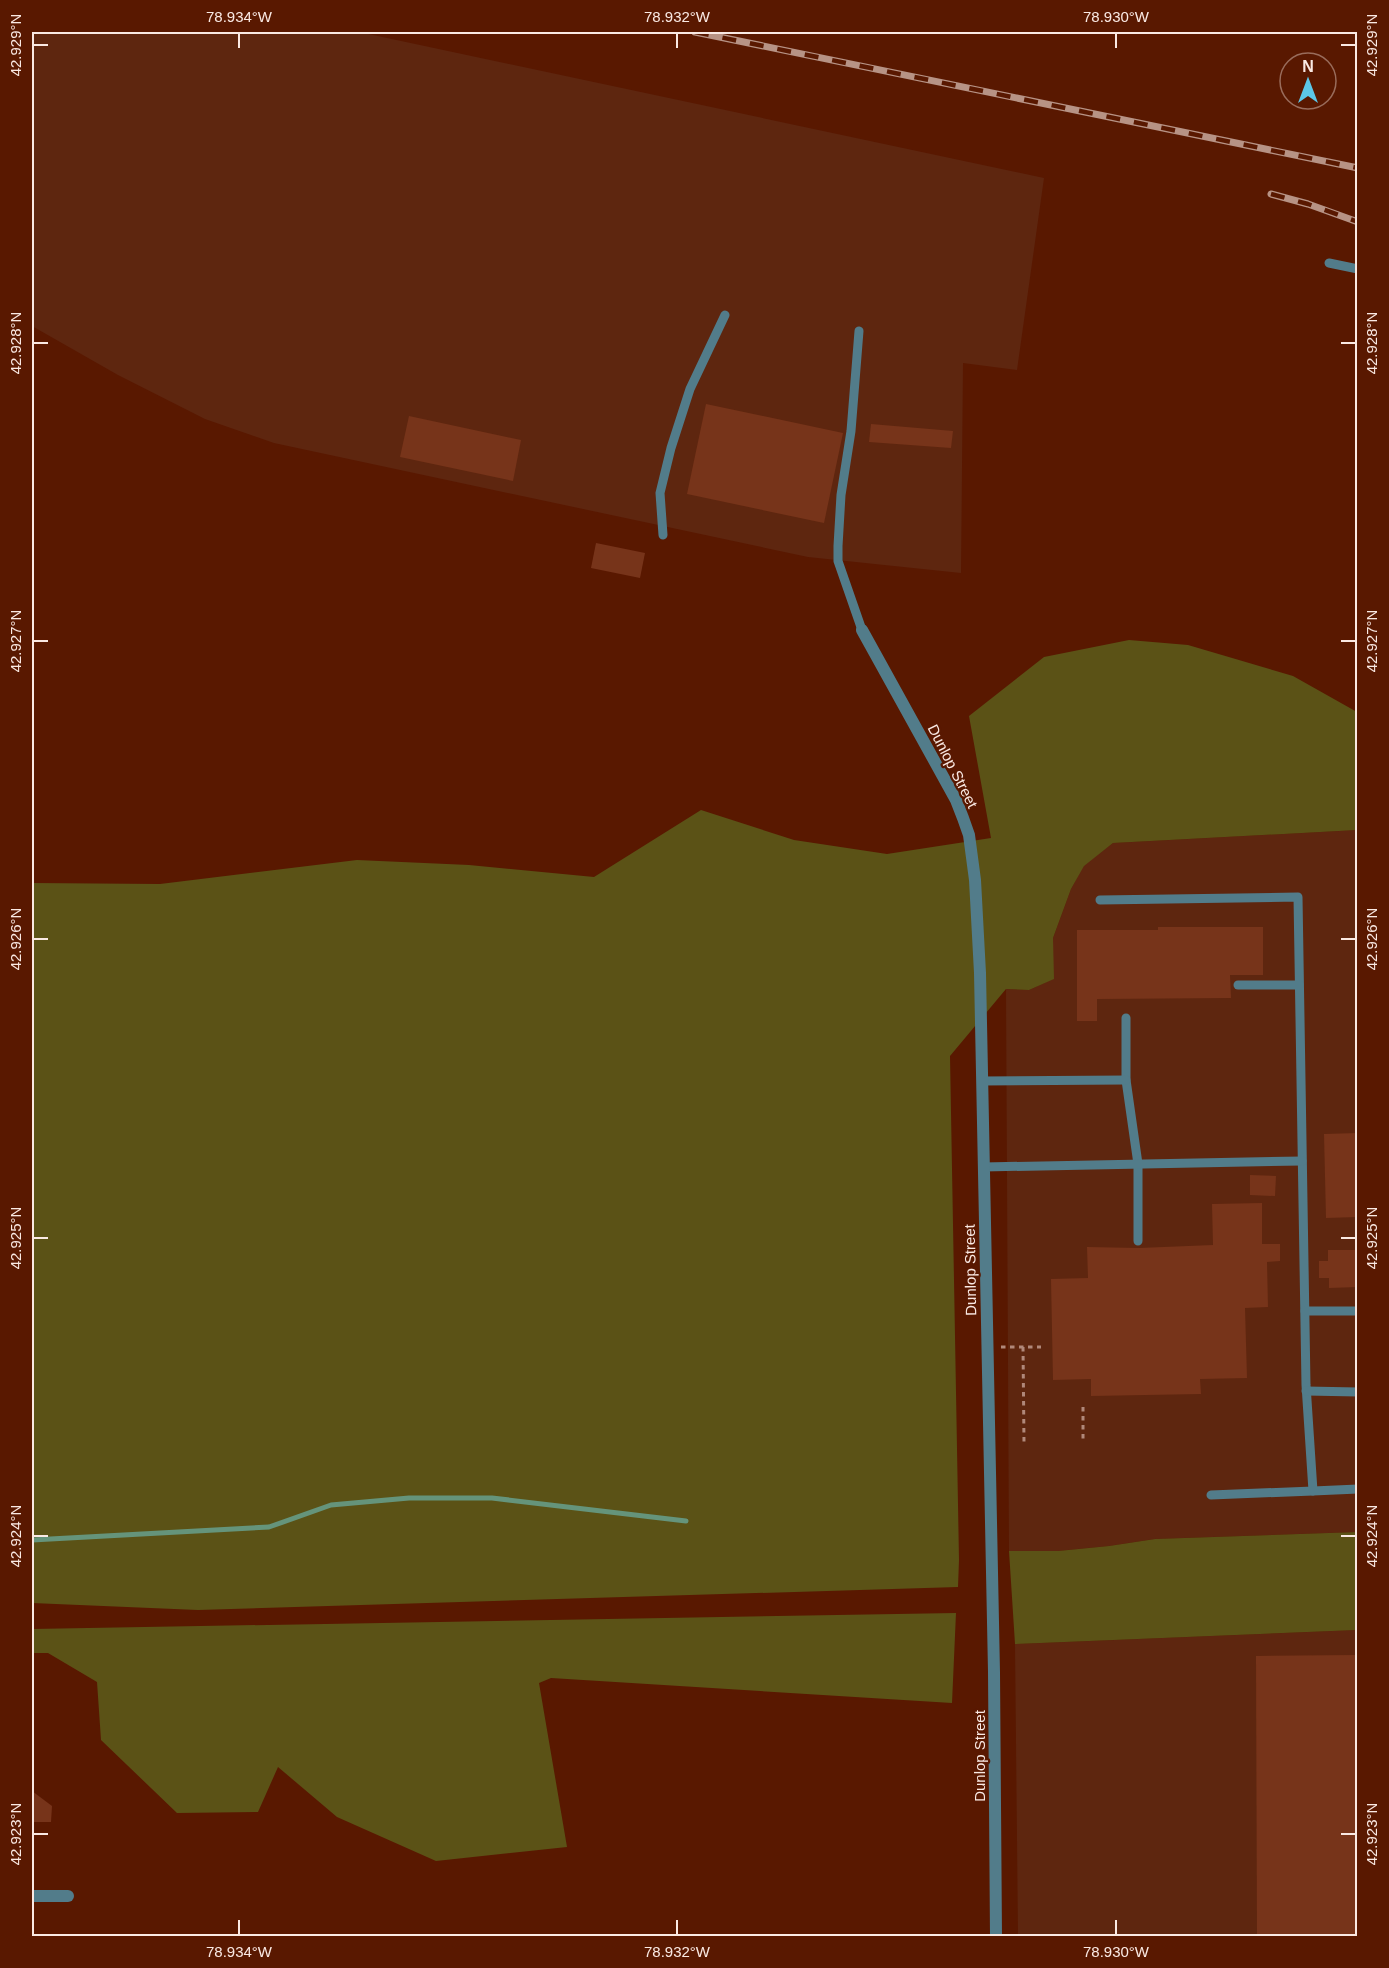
<svg xmlns="http://www.w3.org/2000/svg" width="1389" height="1968" font-family="Helvetica,sans-serif">
  <rect width="100%" height="100%" fill="#591800"/>
  <g fill="#5e260f">
    <polygon points="32,32 359,32 1044,178 1017,370 963,363 961,573 808,557 274,443 205,419 118,375 32,326"/>
    <polygon points="1357,830 1357,1532 1155,1539 1109,1546 1058,1551 1009,1551 1006,989 1029,990 1053,979 1053,938 1071,889 1084,865 1113,843"/>
    <polygon points="1357,1630 1357,1936 1018,1936 1015,1644"/>
  </g>
  <g fill="#5b5216">
    <polygon points="1129,640 1188,645 1293,676 1357,712 1357,830 1113,843 1084,866 1071,889 1053,938 1054,979 1029,990 1006,989 950,1056 959,1560 958,1587 198,1610 32,1603 32,883 160,884 357,860 469,865 594,877 701,810 794,840 887,854 991,838 969,716 1044,657"/>
    <polygon points="1357,1532 1357,1630 1015,1644 1009,1551 1058,1551 1109,1546 1155,1539"/>
    <polygon points="956,1613 952,1703 551,1678 539,1683 567,1847 436,1861 337,1817 278,1767 258,1812 177,1813 101,1740 97,1682 48,1653 32,1653 32,1629"/>
  </g>
  <g fill="none" stroke-linecap="round" stroke-linejoin="round">
    <polyline stroke="#65947b" stroke-width="5" points="32,1540 269,1527 331,1505 409,1498 492,1498 686,1521"/>
  </g>
  <g fill="#77341a">
    <polygon points="706,404 843,433 824,523 687,494"/>
    <polygon points="409,416 521,440 513,481 400,457"/>
    <polygon points="871,424 953,431 951,448 869,442"/>
    <polygon points="596,543 645,553 640,578 591,568"/>
    <polygon points="1158,927 1263,927 1263,975 1230,975 1231,998 1097,999 1097,1021 1077,1021 1077,930 1158,930"/>
    <polygon points="1358,1133 1358,1217 1326,1218 1324,1134"/>
    <polygon points="1250,1175 1276,1176 1275,1196 1250,1195"/>
    <polygon points="1262,1203 1262,1244 1280,1244 1280,1261 1267,1262 1268,1307 1245,1308 1247,1378 1200,1379 1201,1394 1091,1396 1091,1379 1053,1380 1051,1279 1088,1278 1087,1247 1139,1248 1213,1245 1212,1204"/>
    <polygon points="1328,1250 1358,1250 1358,1287 1329,1288 1329,1278 1319,1278 1319,1261 1328,1261"/>
    <polygon points="1358,1655 1358,1936 1257,1936 1256,1656"/>
    <polygon points="32,1791 52,1806 51,1822 32,1822"/>
  </g>
  <g fill="none" stroke-linecap="round" stroke-linejoin="round">
    <g stroke="#b0887a" stroke-width="3" stroke-dasharray="4.5 4.5" stroke-linecap="butt">
      <polyline points="1001,1347 1041,1347"/>
      <polyline points="1023,1347 1024,1443"/>
      <polyline points="1083,1407 1083,1442"/>
    </g>
    <g stroke="#527c8a" stroke-width="9">
      <polyline points="1329,263 1358,269"/>
      <polyline points="859,331 851,431 841,495 838,546 838,561 862,630"/>
      <polyline points="663,535 660,493 671,448 690,389 725,315"/>
      <polyline points="1100,900 1298,897 1306,1385 1313,1491 1211,1495"/>
      <polyline points="1238,985 1299,985"/>
      <polyline points="1126,1018 1126,1080 1138,1164 1138,1241"/>
      <polyline points="982,1081 1126,1080"/>
      <polyline points="983,1167 1302,1161"/>
      <polyline points="1305,1311 1358,1311"/>
      <polyline points="1306,1391 1358,1392"/>
      <polyline points="1313,1491 1358,1489"/>
    </g>
    <g stroke="#527c8a" stroke-width="12">
      <polyline points="862,630 956,800 963,818 969,835 975,880 980,973 994,1672 996,1936"/>
      <polyline points="32,1896 68,1896"/>
    </g>
    <defs>
      <g id="rail">
        <polyline points="695,32 1358,168"/>
        <polyline points="1271,194 1308,204 1358,222"/>
      </g>
    </defs>
    <use href="#rail" stroke="#b79385" stroke-width="7"/>
    <use href="#rail" stroke="#591800" stroke-width="4.5" stroke-dasharray="14" stroke-linecap="butt"/>
  </g>
  <path fill="none" stroke="#fae9e3" stroke-width="2" d="M 239,33 L 239,48M 677,33 L 677,48M 1116,33 L 1116,48M 33,45 L 48,45M 1341,45 L 1356,45M 33,343 L 48,343M 1341,343 L 1356,343M 33,641 L 48,641M 1341,641 L 1356,641M 33,939 L 48,939M 1341,939 L 1356,939M 33,1238 L 48,1238M 1341,1238 L 1356,1238M 33,1536 L 48,1536M 1341,1536 L 1356,1536M 33,1834 L 48,1834M 1341,1834 L 1356,1834M 239,1920 L 239,1935M 677,1920 L 677,1935M 1116,1920 L 1116,1935"/>
  <g text-anchor="middle" dominant-baseline="central" stroke-width="4.5" stroke-linejoin="round" paint-order="stroke">
    <g font-size="15" fill="#fae9e3" stroke="#591800">
      <text transform="translate(953 766) rotate(63)">Dunlop Street</text>
      <text transform="translate(970 1270) rotate(-91)">Dunlop Street</text>
      <text transform="translate(979 1756) rotate(-90)">Dunlop Street</text>
    </g>
  </g>
  <rect width="1389" height="1968" fill="none" stroke="#591800" stroke-width="66"/>
  <g transform="translate(1308 81)"><circle r="28" fill="#591800" stroke="#996c5b" stroke-width="1.5"/>
  <path d="M0-4.5L10 22L0 15L-10 22Z" fill="#5cc7e8"/>
  <text y="-9" font-size="16" font-weight="bold" text-anchor="middle" fill="#fae9e3">N</text>
  </g>
  <rect x="33" y="33" width="1323" height="1902" fill="none" stroke="#fae9e3" stroke-width="2"/>
  <g font-size="15" text-anchor="middle" fill="#fae9e3">
    <text x="239" y="22">78.934°W</text>
    <text x="677" y="22">78.932°W</text>
    <text x="1116" y="22">78.930°W</text>
    <text transform="translate(16 45) rotate(-90)" y="5">42.929°N</text>
    <text transform="translate(1372 45) rotate(-90)" y="5">42.929°N</text>
    <text transform="translate(16 343) rotate(-90)" y="5">42.928°N</text>
    <text transform="translate(1372 343) rotate(-90)" y="5">42.928°N</text>
    <text transform="translate(16 641) rotate(-90)" y="5">42.927°N</text>
    <text transform="translate(1372 641) rotate(-90)" y="5">42.927°N</text>
    <text transform="translate(16 939) rotate(-90)" y="5">42.926°N</text>
    <text transform="translate(1372 939) rotate(-90)" y="5">42.926°N</text>
    <text transform="translate(16 1238) rotate(-90)" y="5">42.925°N</text>
    <text transform="translate(1372 1238) rotate(-90)" y="5">42.925°N</text>
    <text transform="translate(16 1536) rotate(-90)" y="5">42.924°N</text>
    <text transform="translate(1372 1536) rotate(-90)" y="5">42.924°N</text>
    <text transform="translate(16 1834) rotate(-90)" y="5">42.923°N</text>
    <text transform="translate(1372 1834) rotate(-90)" y="5">42.923°N</text>
    <text x="239" y="1957">78.934°W</text>
    <text x="677" y="1957">78.932°W</text>
    <text x="1116" y="1957">78.930°W</text>
  </g>
</svg>
